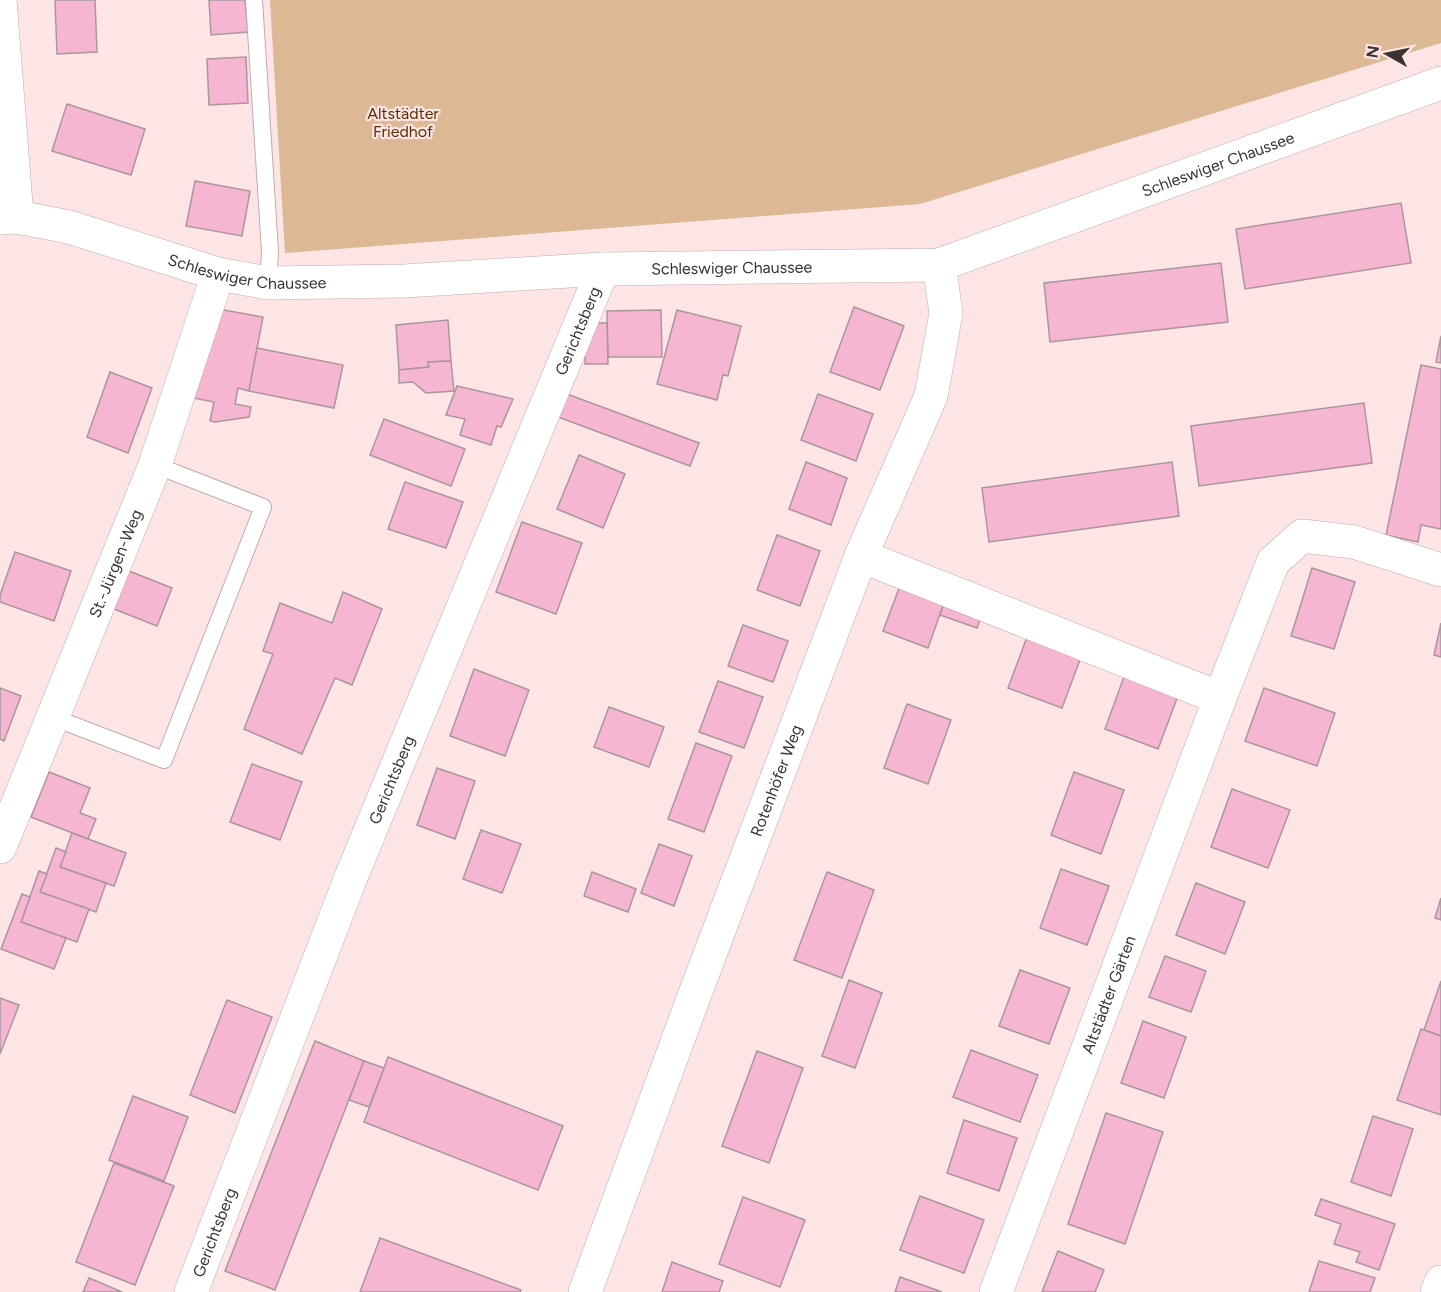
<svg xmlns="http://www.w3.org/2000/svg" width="1441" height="1292" font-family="Figtree,sans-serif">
  <rect width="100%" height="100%" fill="#fde4e5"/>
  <polygon fill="#dcb894" points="270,0 1441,0 1441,43 920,204 285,253"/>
  <g fill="#f6b5d1" stroke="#ab969e" stroke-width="1.5">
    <polygon points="55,0 95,0 97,52 57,54"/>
    <polygon points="209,0 245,0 248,32 211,35"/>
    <polygon points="246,57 248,103 209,105 207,59"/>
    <polygon points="67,104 145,129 131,175 52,151"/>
    <polygon points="195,181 250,191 242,236 186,226"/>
    <polygon points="1401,203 1411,263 1245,289 1236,229"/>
    <polygon points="1221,263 1228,322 1050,342 1044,283"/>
    <polygon points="854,307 904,326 880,390 830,372"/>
    <polygon points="218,309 263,317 249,391 238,388 235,404 251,407 249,417 215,422 210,421 214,402 188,397"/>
    <polygon points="661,310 662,357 608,357 607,311"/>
    <polygon points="677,310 741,326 728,376 723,375 717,400 657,384"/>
    <polygon points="448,320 451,361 428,362 429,367 399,370 396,325"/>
    <polygon points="585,323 607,323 608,364 585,364"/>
    <polygon points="1441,336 1441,363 1436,362"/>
    <polygon points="257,348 343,365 334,408 249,391"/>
    <polygon points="451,361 454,391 426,393 413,382 399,383 399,370 429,367 428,362"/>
    <polygon points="1421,365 1441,369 1441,529 1421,525 1418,542 1386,535"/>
    <polygon points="110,372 152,388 128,453 87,437"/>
    <polygon points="457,386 513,399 501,427 497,426 491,445 460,435 465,419 446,415"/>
    <polygon points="567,394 699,443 690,466 558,417"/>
    <polygon points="818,394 873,414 856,461 801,440"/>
    <polygon points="1364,403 1372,463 1199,486 1191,426"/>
    <polygon points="384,419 465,449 451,486 370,455"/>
    <polygon points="579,455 625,474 603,528 557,509"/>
    <polygon points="806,462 847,478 831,525 789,509"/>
    <polygon points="1172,462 1179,516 989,542 982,488"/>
    <polygon points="405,482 463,502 446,548 388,529"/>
    <polygon points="522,522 582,543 556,614 496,592"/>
    <polygon points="777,535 820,551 800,606 757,590"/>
    <polygon points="15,552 71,571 54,621 0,602 0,595"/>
    <polygon points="1312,568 1355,582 1334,649 1291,636"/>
    <polygon points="129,571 172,588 157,626 114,609"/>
    <polygon points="901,583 945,600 928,648 883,631"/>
    <polygon points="343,592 382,609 352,685 335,678 302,754 244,729 273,654 263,651 280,603 332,623"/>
    <polygon points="945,600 982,614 977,628 940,615"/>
    <polygon points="1441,623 1441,657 1434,655"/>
    <polygon points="743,625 788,641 773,682 728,666"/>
    <polygon points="1027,637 1081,657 1062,708 1008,688"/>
    <polygon points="474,669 529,690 505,756 450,736"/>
    <polygon points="1125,674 1179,693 1158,749 1105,729"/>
    <polygon points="718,681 763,697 744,748 699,732"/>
    <polygon points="0,688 21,696 4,741 0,739"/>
    <polygon points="1264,688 1335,713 1317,766 1245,741"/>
    <polygon points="907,704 951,720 928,784 884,768"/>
    <polygon points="609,707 664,727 649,767 594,747"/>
    <polygon points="696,743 732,756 704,832 668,819"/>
    <polygon points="252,764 302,782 280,840 230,822"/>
    <polygon points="437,768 475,781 455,839 417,825"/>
    <polygon points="49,772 90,788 80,813 96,819 88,839 31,817"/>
    <polygon points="1074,772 1124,790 1101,854 1051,835"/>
    <polygon points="1232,789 1290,810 1268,868 1211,847"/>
    <polygon points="481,830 521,844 502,893 463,879"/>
    <polygon points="72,833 126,853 114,886 60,867"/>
    <polygon points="659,844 692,856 674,906 641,893"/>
    <polygon points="56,848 66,852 60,867 106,883 96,912 40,892"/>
    <polygon points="1061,869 1109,886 1087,945 1040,928"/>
    <polygon points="39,871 47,874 40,892 89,909 77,942 21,922"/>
    <polygon points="592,872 636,889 628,912 584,896"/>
    <polygon points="827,872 874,890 842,978 794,960"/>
    <polygon points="1196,883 1245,902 1225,954 1176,935"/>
    <polygon points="22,894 30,897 21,922 66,938 54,969 1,949"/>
    <polygon points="1441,898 1441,920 1435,918"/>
    <polygon points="1165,956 1206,971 1191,1012 1149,997"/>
    <polygon points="1020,970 1070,988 1049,1044 999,1026"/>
    <polygon points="849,980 882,993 855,1068 822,1056"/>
    <polygon points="1441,981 1441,1036 1424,1030"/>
    <polygon points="0,998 19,1005 0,1054"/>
    <polygon points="227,1000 272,1017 235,1113 190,1095"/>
    <polygon points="1143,1021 1186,1037 1164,1098 1121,1083"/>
    <polygon points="1421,1029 1441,1036 1441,1115 1397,1100"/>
    <polygon points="315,1041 364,1061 275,1290 225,1271"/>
    <polygon points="971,1050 1038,1075 1020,1122 953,1097"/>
    <polygon points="757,1051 803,1068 769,1163 722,1146"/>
    <polygon points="388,1057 563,1126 538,1190 364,1122"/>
    <polygon points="364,1061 384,1068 369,1107 349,1100"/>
    <polygon points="133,1096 188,1117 164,1181 109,1160"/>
    <polygon points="1106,1113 1163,1132 1125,1244 1068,1224"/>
    <polygon points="1373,1116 1413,1129 1391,1196 1351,1182"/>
    <polygon points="964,1120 1017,1138 999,1191 947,1173"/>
    <polygon points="114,1163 174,1186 135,1285 76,1262"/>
    <polygon points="920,1196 984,1220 964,1273 900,1250"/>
    <polygon points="743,1197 805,1220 780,1287 719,1264"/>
    <polygon points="1321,1199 1395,1224 1379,1270 1356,1262 1360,1252 1334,1244 1341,1224 1315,1215"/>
    <polygon points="380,1238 521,1290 520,1292 360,1292"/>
    <polygon points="1058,1251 1104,1270 1095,1292 1042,1292"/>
    <polygon points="1319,1261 1375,1278 1370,1292 1309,1292"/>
    <polygon points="672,1262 723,1281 719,1292 662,1292"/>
    <polygon points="900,1277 942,1292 895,1292"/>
    <polygon points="89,1278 122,1292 83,1292"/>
  </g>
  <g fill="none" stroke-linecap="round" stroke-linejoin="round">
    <defs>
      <g id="lane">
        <polyline points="254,0 270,252 268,283"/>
        <polyline points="52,717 164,760 263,507 155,465"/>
      </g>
      <g id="street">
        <polyline points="0,0 17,217"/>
        <polyline points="861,556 1220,698"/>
        <path id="s1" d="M 0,847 L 155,465 L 218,274"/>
        <path id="s2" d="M 191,1292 L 351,877 L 603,269"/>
        <path id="s3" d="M 585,1292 L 693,999 L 861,556 L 931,396 L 946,313 L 939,265"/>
        <path id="s4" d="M 996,1292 L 1220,698 L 1273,562 L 1302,536 L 1354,542 L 1441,570"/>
      </g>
      <g id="secondary">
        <path id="s5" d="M 0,218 L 17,217 L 69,227 L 218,274 L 268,283 L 404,281 L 603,269 L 939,265 L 1441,83"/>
      </g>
      <polyline id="primary" points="1437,1292 1441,1282"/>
    </defs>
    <use href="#lane" stroke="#c3abac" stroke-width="18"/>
    <use href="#street" stroke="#c3abac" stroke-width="34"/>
    <use href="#secondary" stroke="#c3abac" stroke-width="34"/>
    <use href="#primary" stroke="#c3abac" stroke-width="34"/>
    <use href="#lane" stroke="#fff" stroke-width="16"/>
    <use href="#street" stroke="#fff" stroke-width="33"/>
    <use href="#secondary" stroke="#fff" stroke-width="33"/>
    <use href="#primary" stroke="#fff" stroke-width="33"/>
  </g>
  <g text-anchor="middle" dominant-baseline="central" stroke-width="4.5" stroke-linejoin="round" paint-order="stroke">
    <g font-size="16" fill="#573200" stroke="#fde4e5">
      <text x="403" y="113">Altstädter<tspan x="403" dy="18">Friedhof</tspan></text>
    </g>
    <g font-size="16" fill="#3b3232" stroke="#fde4e5">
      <text stroke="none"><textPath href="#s5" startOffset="1245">Schleswiger Chaussee</textPath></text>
      <text stroke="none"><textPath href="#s5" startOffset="741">Schleswiger Chaussee</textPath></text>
      <text stroke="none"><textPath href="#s5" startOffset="255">Schleswiger Chaussee</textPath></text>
      <text stroke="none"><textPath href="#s2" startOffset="1036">Gerichtsberg</textPath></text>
      <text stroke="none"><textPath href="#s1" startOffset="306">St.-Jürgen-Weg</textPath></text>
      <text stroke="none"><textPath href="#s2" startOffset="550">Gerichtsberg</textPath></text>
      <text stroke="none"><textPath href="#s3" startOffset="546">Rotenhöfer Weg</textPath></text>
      <text stroke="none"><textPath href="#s4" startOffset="318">Altstädter Gärten</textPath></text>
      <text stroke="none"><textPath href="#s2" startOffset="64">Gerichtsberg</textPath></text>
    </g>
  </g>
  <g transform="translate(1387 54) rotate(279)" stroke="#fde4e5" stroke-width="4.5" paint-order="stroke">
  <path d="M0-4.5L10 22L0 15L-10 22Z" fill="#3b3232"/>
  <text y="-9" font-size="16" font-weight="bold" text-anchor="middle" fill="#3b3232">N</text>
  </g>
</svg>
